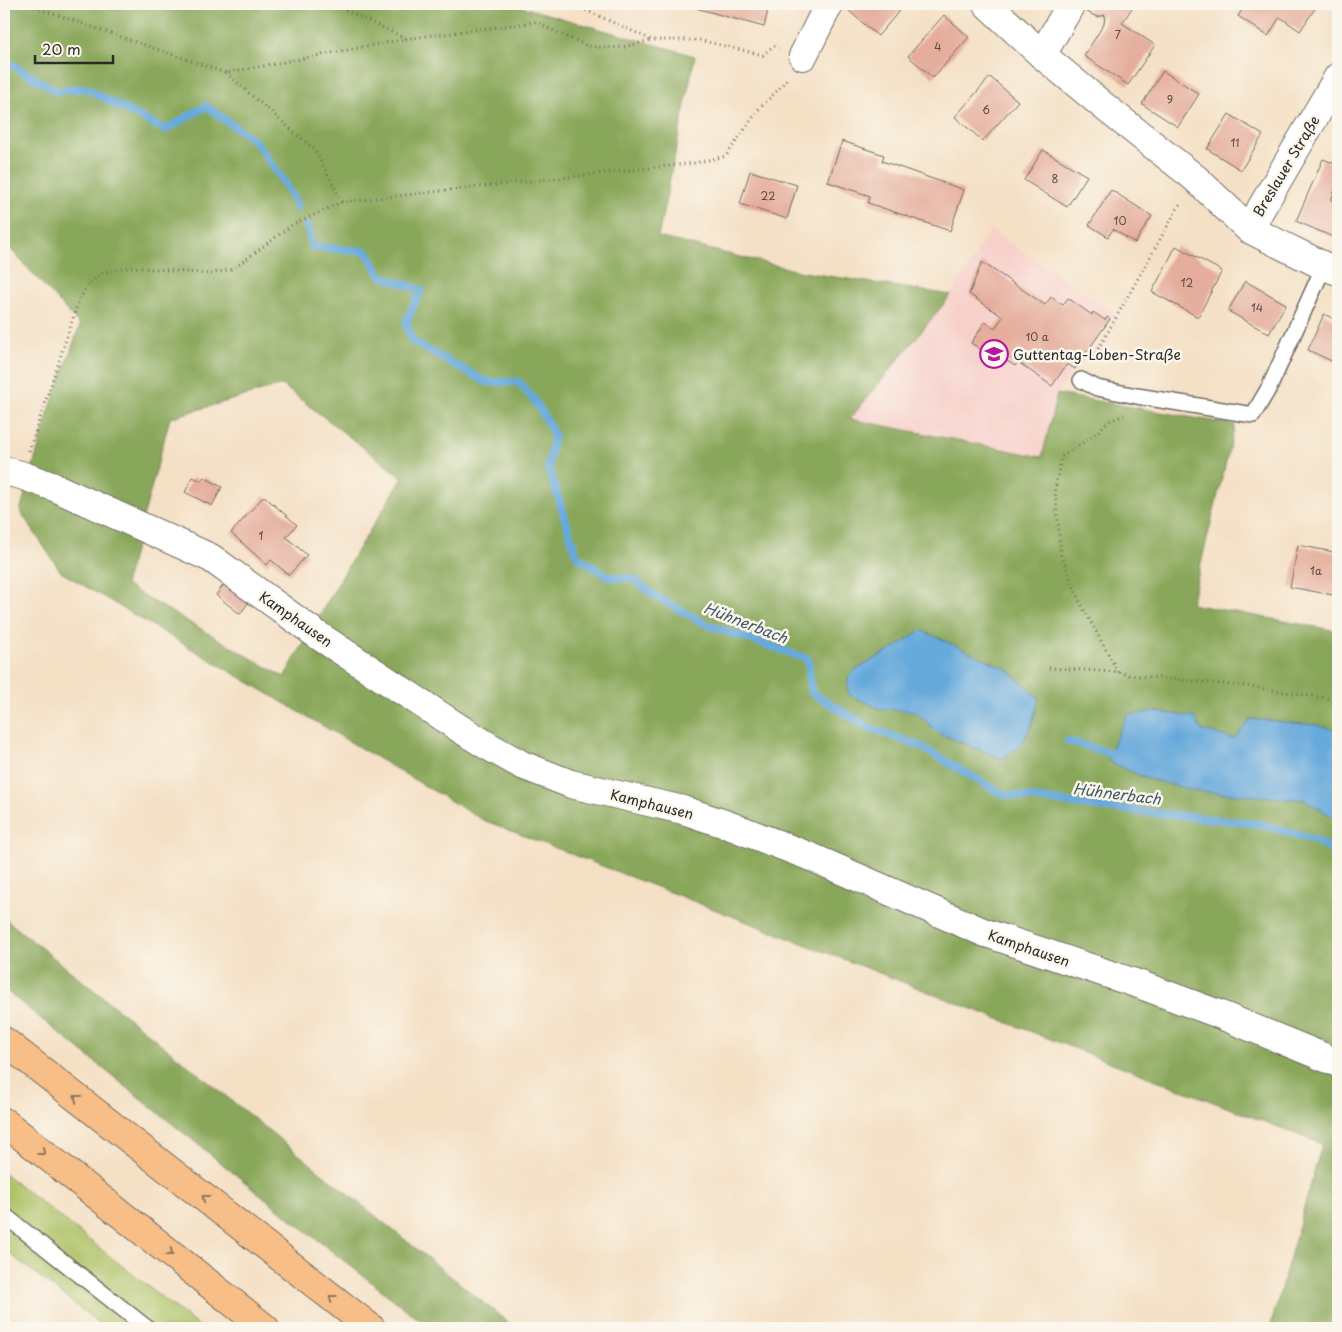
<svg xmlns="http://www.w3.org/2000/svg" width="1342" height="1332" font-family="'Playpen Sans',sans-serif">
  <rect width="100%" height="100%" fill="#fbf7ec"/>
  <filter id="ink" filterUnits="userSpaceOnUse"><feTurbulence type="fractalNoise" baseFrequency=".02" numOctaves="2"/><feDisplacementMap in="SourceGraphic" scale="10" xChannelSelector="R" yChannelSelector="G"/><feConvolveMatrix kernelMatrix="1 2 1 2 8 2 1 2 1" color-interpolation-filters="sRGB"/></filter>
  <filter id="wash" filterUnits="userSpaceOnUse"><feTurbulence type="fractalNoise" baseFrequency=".0096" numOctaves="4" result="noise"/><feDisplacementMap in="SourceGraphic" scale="20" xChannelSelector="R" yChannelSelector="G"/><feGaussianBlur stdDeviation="1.12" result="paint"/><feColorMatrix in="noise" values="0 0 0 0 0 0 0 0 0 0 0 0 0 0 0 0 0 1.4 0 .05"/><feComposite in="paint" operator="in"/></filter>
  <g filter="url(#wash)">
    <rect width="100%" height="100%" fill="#f4e0c5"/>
    <polygon fill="#f7d0ca" points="990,230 1116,314 1057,394 1042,457 850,419 951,295"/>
    <polygon fill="#acc165" stroke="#6c7648" points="4,1173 201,1328 105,1328 4,1249"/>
    <g fill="#89a75a" stroke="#5a6942" fill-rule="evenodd">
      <path d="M 4,4 L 512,4 L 695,56 L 658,237 L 803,272 L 951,295 L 850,419 L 1042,457 L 1057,394 L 1235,425 L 1191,604 L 1338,631 L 1338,1328 L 1270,1328 L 1322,1144 L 483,820 L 61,572 L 20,511 L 49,411 L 80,325 L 4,242 ZM 282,385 L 403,478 L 358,549 L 284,677 L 125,585 L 170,418 Z"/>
      <polygon points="4,918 515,1328 430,1328 311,1235 4,989"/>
    </g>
    <g fill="#66a9db" stroke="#486a83">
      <polygon points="921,630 1007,669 1039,698 1032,725 1021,745 1002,759 938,733 915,711 880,709 848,694 848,677 855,670 896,647"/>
      <polygon points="1154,711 1194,717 1202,730 1234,739 1251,719 1316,725 1338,730 1338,820 1305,800 1196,791 1145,778 1108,761 1109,754 1127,715"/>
    </g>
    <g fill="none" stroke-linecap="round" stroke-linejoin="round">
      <g stroke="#66a9db" stroke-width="8">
        <polyline points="4,60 56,91 85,88 165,130 206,106 256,142 284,182 298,208"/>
        <polyline points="307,225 312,247 366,251 381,276 421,290 406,322 412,341 486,382 519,382 537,404 554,435 548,466 577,556 609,577 634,579 652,594 705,624 808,659 811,692 868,727 920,746 1002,794 1089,806 1260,824 1315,840 1338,854"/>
        <polyline points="1068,741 1117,755"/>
      </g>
    </g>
    <g id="blocks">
      <g fill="#e5ad9b">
        <polygon points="681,4 760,4 769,6 764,27"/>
        <polygon points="855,4 905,4 878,36 849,11"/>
        <polygon points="1092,4 1132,4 1134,5 1122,23 1155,45 1128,85 1084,56 1104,24 1105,15 1097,17 1087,12"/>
        <polygon points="1246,4 1318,4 1300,31 1280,17 1268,36 1238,16"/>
        <polygon points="944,15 969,37 933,78 908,56"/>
        <polygon points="1163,71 1199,94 1178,127 1142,104"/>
        <polygon points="990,77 1018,101 983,141 955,117"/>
        <polygon points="1229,114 1263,135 1241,170 1207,149"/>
        <polygon points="842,141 884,155 882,161 964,190 950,231 868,203 870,196 828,182"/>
        <polygon points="1043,150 1087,176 1067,207 1024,180"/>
        <polygon points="1323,159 1338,165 1338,183 1331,200 1338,203 1338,230 1335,238 1296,221"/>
        <polygon points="750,171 797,185 787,219 740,204"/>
        <polygon points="1111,190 1152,216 1135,243 1113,229 1108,237 1089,225"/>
        <polygon points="1176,246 1222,271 1198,317 1152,292"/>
        <polygon points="982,262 1045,305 1051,297 1063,305 1068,298 1092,315 1093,312 1105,320 1107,317 1110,319 1075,369 1067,364 1052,386 1018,362 1015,366 1004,359 1001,364 971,343 985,322 995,328 1003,317 969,294"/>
        <polygon points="1245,281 1286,304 1269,334 1228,311"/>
        <polygon points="1324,314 1338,321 1338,364 1308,350"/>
        <polygon points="193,477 201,481 204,477 222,487 212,506 185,492"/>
        <polygon points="264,496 297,525 286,537 307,555 289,575 271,560 267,565 231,533"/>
        <polygon points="1298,545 1338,553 1338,596 1290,587"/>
        <polygon points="227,580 251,599 240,614 216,595"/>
      </g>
    </g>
  </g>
  <g filter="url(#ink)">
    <use href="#blocks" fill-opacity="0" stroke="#716a61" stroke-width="1"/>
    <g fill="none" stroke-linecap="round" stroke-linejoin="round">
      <defs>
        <g id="service">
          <polyline points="1081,380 1097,388 1137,396 1253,415 1270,386 1324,266"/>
          <polyline points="4,1215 147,1328"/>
        </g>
        <g id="minor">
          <polyline points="987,4 1042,55 1106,108 1195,178 1249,229 1324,266 1338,271"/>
          <polyline points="1042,55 1071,4"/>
          <polyline points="803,56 829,4"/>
          <polyline points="1249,229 1338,77"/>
          <polyline points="4,471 21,475 54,487 211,558 316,634 459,728 488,746 522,765 571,784 683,810 731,826 811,857 983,932 1141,985 1216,1013 1338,1063"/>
        </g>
        <g id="motorway">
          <polyline points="4,1041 371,1328"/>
          <polyline points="4,1122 265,1328"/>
        </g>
      </defs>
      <use href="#service" stroke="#716a61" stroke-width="18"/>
      <use href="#minor" stroke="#716a61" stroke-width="30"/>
      <use href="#motorway" stroke="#716a61" stroke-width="30"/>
      <g stroke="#716a61" stroke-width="3" stroke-dasharray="1 4" stroke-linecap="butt">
        <polyline points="31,4 37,8 226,73 405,39 535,22 587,46 607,48 624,47 652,40"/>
        <polyline points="332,4 405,38"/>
        <polyline points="572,4 652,40 699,40 763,55 773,46 779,48"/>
        <polyline points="226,73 315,150 342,202"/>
        <polyline points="1091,362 1181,202"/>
        <polyline points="29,451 79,300 89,283 104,272 131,267 210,274 233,269 292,225 342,202 695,163 726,156 759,109 779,89 788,77"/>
        <polyline points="1049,668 1118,672 1129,675 1245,686 1338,700"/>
        <polyline points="1118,672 1080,602 1061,555 1055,490 1061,457 1093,436 1109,421 1124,415"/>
      </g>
      <use href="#service" stroke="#fff" stroke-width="15"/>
      <use href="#minor" stroke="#fff" stroke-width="28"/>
      <use href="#motorway" stroke="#f7be87" stroke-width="28"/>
    </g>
    <defs><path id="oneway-chevron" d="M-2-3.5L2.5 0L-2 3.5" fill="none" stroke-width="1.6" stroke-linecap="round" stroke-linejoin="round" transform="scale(1.25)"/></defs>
    <g stroke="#917459">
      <use href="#oneway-chevron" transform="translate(77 1098) rotate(-142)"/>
      <use href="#oneway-chevron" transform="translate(42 1152) rotate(38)"/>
      <use href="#oneway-chevron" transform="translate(205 1198) rotate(-142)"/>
      <use href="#oneway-chevron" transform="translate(170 1253) rotate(38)"/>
      <use href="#oneway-chevron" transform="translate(332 1298) rotate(-142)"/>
    </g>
  </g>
  <defs>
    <symbol id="school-ring" viewBox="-11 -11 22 22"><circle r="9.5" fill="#fbf7ec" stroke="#b5179e" stroke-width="1.5"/><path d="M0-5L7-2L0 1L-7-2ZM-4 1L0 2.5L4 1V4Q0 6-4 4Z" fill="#b5179e"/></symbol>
  </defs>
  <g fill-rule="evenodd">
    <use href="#school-ring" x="978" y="338" width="32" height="32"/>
  </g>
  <g text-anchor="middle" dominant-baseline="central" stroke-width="5" stroke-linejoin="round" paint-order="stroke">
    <g font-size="11" fill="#5a4c47">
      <text x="1118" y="34">7</text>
      <text x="938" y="46">4</text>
      <text x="1170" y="99">9</text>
      <text x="986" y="109">6</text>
      <text x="1235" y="142">11</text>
      <text x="1055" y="178">8</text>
      <text x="768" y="195">22</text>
      <text x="1120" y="220">10</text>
      <text x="1187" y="282">12</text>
      <text x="1257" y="307">14</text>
      <text x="1037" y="336">10 a</text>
      <text x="261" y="535">1</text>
      <text x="1316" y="570">1a</text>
    </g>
    <g font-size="14" fill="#2b2b2b" stroke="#fbf7ec">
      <text transform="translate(1286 166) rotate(-59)">Breslauer Straße</text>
      <text transform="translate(296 619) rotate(35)">Kamphausen</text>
      <text transform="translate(652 804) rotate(14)">Kamphausen</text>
      <text transform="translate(1029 948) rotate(19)">Kamphausen</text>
    </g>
    <g font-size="14" fill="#2b2b2b" stroke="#fbf7ec" text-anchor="start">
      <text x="1013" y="354">Guttentag-Loben-Straße</text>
    </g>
    <g font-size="15" font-style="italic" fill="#405769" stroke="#fbf7ec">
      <text transform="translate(746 622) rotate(21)">Hühnerbach</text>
      <text transform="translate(1117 793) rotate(7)">Hühnerbach</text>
    </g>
  </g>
  <rect width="1342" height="1332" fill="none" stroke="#fbf7ec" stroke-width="20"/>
  <path d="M35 55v8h78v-8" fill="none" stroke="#2b2b2b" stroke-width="2.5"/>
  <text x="42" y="55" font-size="15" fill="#2b2b2b" stroke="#fbf7ec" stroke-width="4" paint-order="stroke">20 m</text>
</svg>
